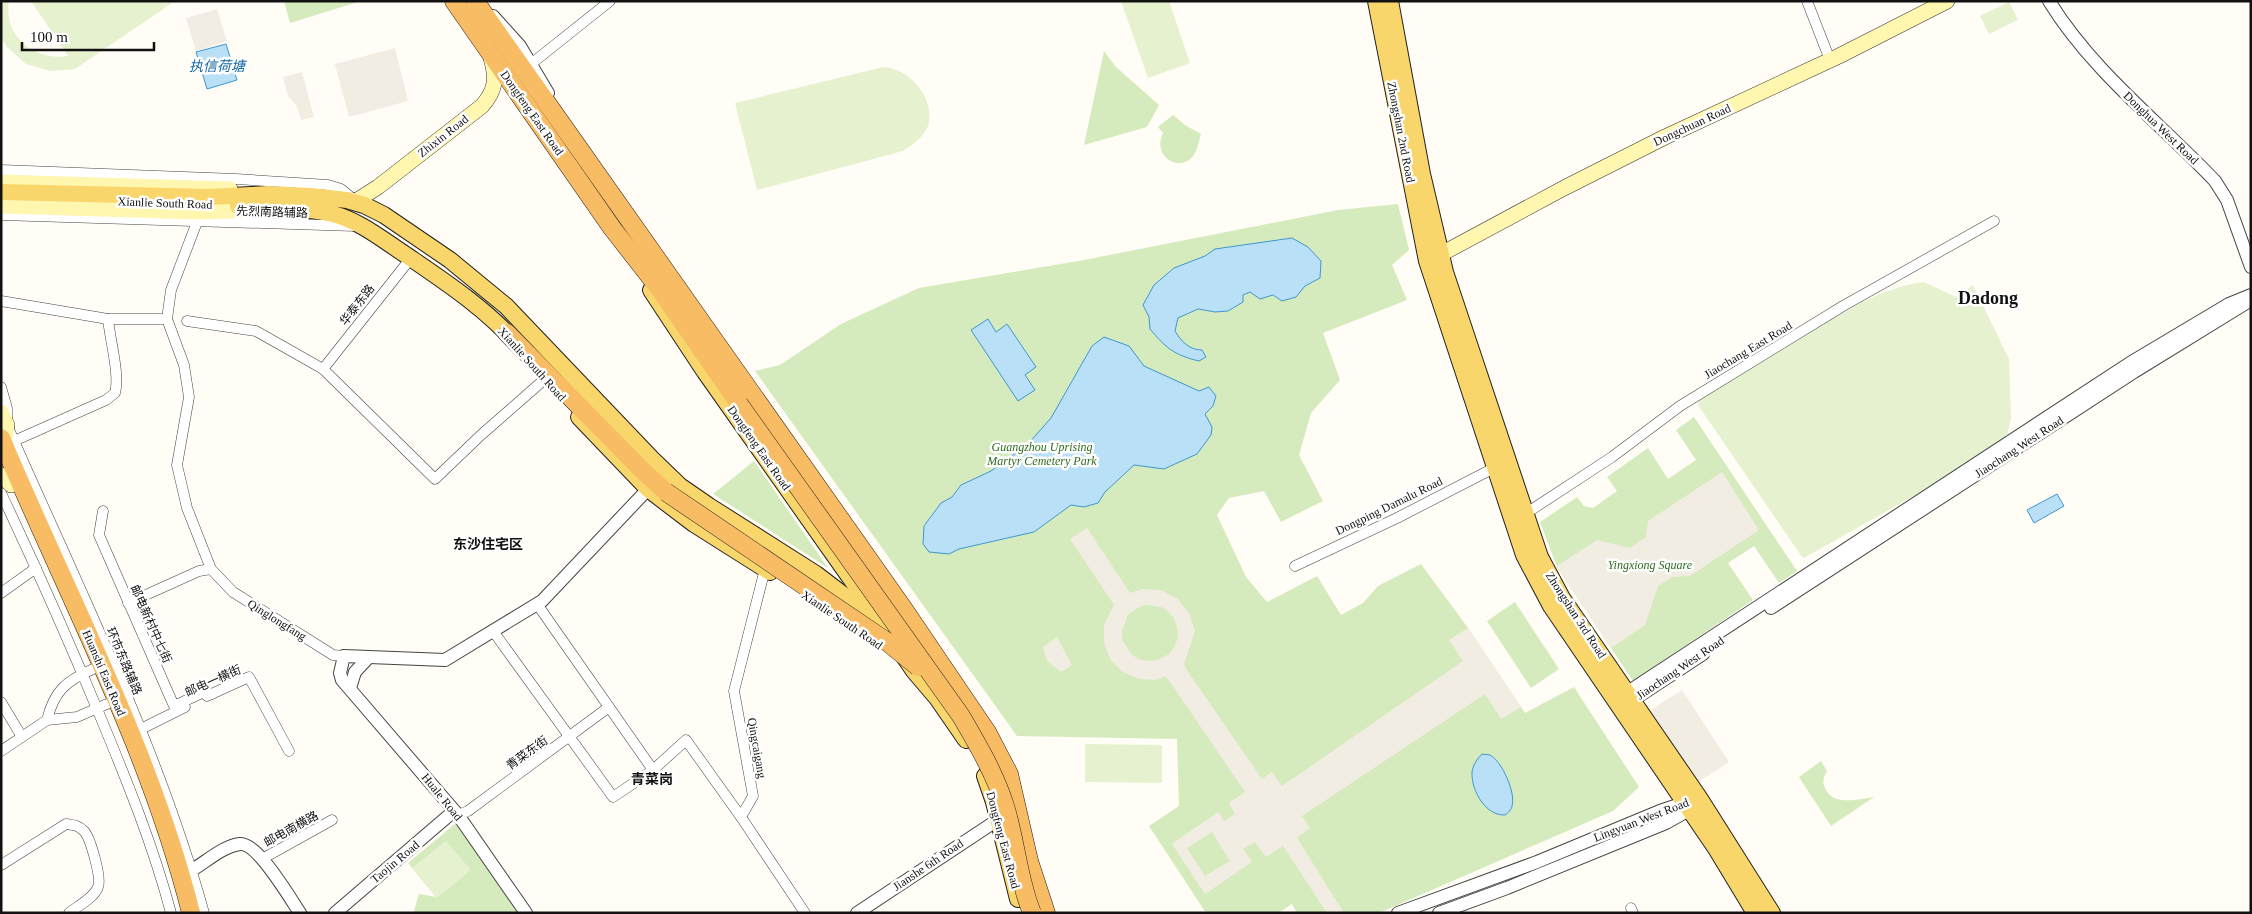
<svg xmlns="http://www.w3.org/2000/svg" width="2252" height="914" font-family="'Times New Roman','Noto Sans SC',serif">
  <rect width="100%" height="100%" fill="#fffdf5"/>
  <g fill="#d5ebbd">
    <polygon points="284,1 361,1 290,23"/>
    <polygon points="1104,51 1116,67 1159,105 1147,127 1084,145"/>
    <path d="M 1173,115 L 1185,125 L 1201,134 C 1199,140 1198,147 1195,153 C 1183,175 1151,158 1163,133 L 1158,127 Z"/>
    <polygon points="1398,204 1409,250 1392,265 1407,300 1323,333 1340,380 1311,413 1299,455 1323,501 1281,522 1264,491 1229,498 1217,515 1246,577 1267,602 1317,576 1341,615 1363,603 1378,586 1421,564 1468,628 1525,713 1574,687 1639,787 1613,811 1379,913 1297,913 1292,904 1278,913 1206,913 1149,826 1179,806 1177,739 1017,736 755,371 780,365 841,324 919,288 1084,260 1338,210"/>
    <polygon points="1694,417 1797,571 1779,583 1754,546 1728,563 1753,600 1633,681 1557,567 1540,522 1577,497 1584,506 1593,508 1617,491 1607,477 1648,448 1668,479 1696,460 1676,430"/>
    <polygon points="754,461 828,568 713,494"/>
    <polygon points="1515,602 1559,669 1531,688 1487,621"/>
    <path d="M 1821,761 L 1827,771 C 1823,778 1822,783 1826,790 C 1834,806 1859,799 1874,797 L 1831,826 L 1799,777 Z"/>
    <polygon points="456,823 518,913 415,913 414,911 419,894 436,897 408,863"/>
  </g>
  <g fill="#e6f2cf">
    <path d="M 1,1 L 9,1 C 3,37 35,61 68,56 L 31,1 L 175,1 L 75,69 L 50,71 L 26,64 L 7,47 L 1,37 Z"/>
    <polygon points="1121,1 1169,1 1190,63 1148,78"/>
    <polygon points="2009,2 2018,20 1989,34 1980,16"/>
    <path d="M 883,67 C 909,68 936,98 928,126 C 924,137 913,144 903,151 L 757,190 L 735,103 Z"/>
    <path d="M 1924,282 L 1956,297 L 1973,285 L 2009,359 L 2011,420 L 2007,434 L 1998,445 L 1949,476 L 1804,558 L 1802,557 L 1698,405 L 1699,398 C 1739,374 1779,349 1820,326 C 1854,307 1886,286 1924,282 Z"/>
    <polygon points="1085,744 1162,745 1162,783 1085,782"/>
    <polygon points="446,841 471,870 437,898 412,868"/>
  </g>
  <g fill="#f1ede2" fill-rule="evenodd">
    <polygon points="217,9 227,41 196,51 186,18"/>
    <polygon points="395,48 408,101 349,117 335,64"/>
    <polygon points="302,72 314,117 301,120 297,106 288,96 283,77"/>
    <polygon points="1722,472 1759,530 1690,576 1672,577 1658,586 1645,625 1611,648 1557,566 1597,540 1630,548 1646,537 1648,521"/>
    <path d="M 1087,528 L 1130,593 L 1143,589 L 1161,590 L 1178,599 L 1189,613 L 1195,631 L 1184,664 L 1186,669 L 1262,779 L 1272,772 L 1282,786 L 1463,661 L 1449,640 L 1468,628 L 1521,707 L 1501,719 L 1485,694 L 1302,816 L 1310,828 L 1297,838 L 1344,913 L 1327,913 L 1283,846 L 1266,857 L 1255,842 L 1243,849 L 1252,862 L 1205,894 L 1172,844 L 1218,812 L 1224,821 L 1235,814 L 1229,803 L 1245,792 L 1166,676 L 1155,680 L 1139,679 L 1123,672 L 1111,661 L 1104,643 L 1104,625 L 1114,605 L 1070,539 ZM 1143,605 L 1161,607 L 1168,611 L 1174,618 L 1177,627 L 1178,637 L 1175,646 L 1169,654 L 1160,659 L 1151,661 L 1141,660 L 1132,655 L 1122,640 L 1122,631 L 1128,614 ZM 1212,832 L 1230,861 L 1205,876 L 1187,848 Z"/>
    <polygon points="1057,637 1072,665 1061,672 1047,661 1043,647"/>
    <polygon points="1682,690 1729,762 1696,783 1649,711"/>
  </g>
  <g fill="#b9e0f7" stroke="#3f96cf">
    <polygon points="226,44 237,80 207,89 196,52"/>
    <path d="M 1292,238 L 1308,247 L 1321,261 L 1320,278 L 1305,286 L 1296,297 L 1282,301 L 1273,295 L 1260,299 L 1250,292 L 1243,295 L 1243,302 L 1228,311 L 1215,312 L 1198,309 L 1178,318 L 1175,331 C 1181,341 1189,350 1202,350 L 1206,357 L 1199,361 C 1174,355 1166,348 1150,329 L 1149,317 L 1143,305 L 1154,285 L 1174,268 L 1205,256 L 1215,249 Z"/>
    <polygon points="988,319 996,332 1007,324 1036,367 1025,375 1035,390 1018,401 971,330"/>
    <polygon points="1104,337 1129,346 1144,366 1199,391 1209,387 1216,396 1213,406 1205,414 1212,427 1211,435 1197,454 1164,469 1134,465 1105,492 1098,503 1084,507 1071,505 1034,532 959,549 949,554 929,552 923,544 924,526 941,503 952,497 961,485 991,471 1027,445 1051,418 1092,346"/>
    <polygon points="2057,494 2064,506 2034,523 2027,510"/>
    <path d="M 1482,754 C 1484,755 1487,754 1490,755 C 1502,761 1516,793 1512,806 C 1512,809 1508,813 1505,815 C 1486,816 1471,791 1472,772 C 1473,765 1477,759 1482,754 Z"/>
  </g>
  <g fill="none" stroke-linecap="round" stroke-linejoin="round">
    <defs>
      <g id="minor">
        <polyline points="1807,1 1830,60"/>
        <polyline points="531,64 610,1"/>
        <polyline points="1,170 236,179 328,185 341,189 353,199"/>
        <polyline points="1,215 355,226"/>
        <polyline points="197,222 171,290 167,319 184,365 189,397 177,465 187,508 211,569 233,592 333,655 344,656"/>
        <polyline points="1,301 108,319 167,319"/>
        <polyline points="187,321 256,331 323,369 435,479 481,435 546,378"/>
        <polyline points="323,369 411,258"/>
        <path d="M 1,387 L 7,408 L 7,425 C 77,585 157,744 204,913"/>
        <path d="M 14,441 L 106,400 L 115,393 C 120,375 110,340 108,319"/>
        <path d="M 1,493 C 36,567 69,641 100,716 C 127,781 153,845 171,913"/>
        <polyline points="103,511 99,535 174,706 204,692 212,694"/>
        <polyline points="1525,514 1612,457 1680,406 1843,306 1994,221"/>
        <polyline points="1295,566 1397,518 1494,468"/>
        <polyline points="1,593 36,568"/>
        <polyline points="128,603 199,571 211,569"/>
        <polyline points="537,604 653,770"/>
        <polyline points="493,631 613,797 653,770 686,740 741,817 805,913"/>
        <polyline points="207,696 249,677 289,751"/>
        <polyline points="1,702 22,737"/>
        <path d="M 47,720 C 54,691 66,681 93,669"/>
        <polyline points="139,730 185,707"/>
        <polyline points="1,751 47,720 77,717 107,704"/>
        <polyline points="458,815 468,811 609,707"/>
        <polyline points="741,817 753,796 734,691 765,569"/>
        <polyline points="262,859 332,820"/>
        <path d="M 1,865 L 66,824 C 74,825 78,825 84,831 C 90,837 102,878 98,887 C 94,898 78,906 69,913"/>
        <polyline points="1631,908 1633,913"/>
      </g>
      <g id="tertiary">
        <path d="M 2049,1 C 2093,72 2159,122 2215,181 L 2227,200 L 2251,267"/>
        <polyline points="493,16 520,46 548,93"/>
        <polyline points="1771,608 2134,372 2251,300"/>
        <polyline points="350,688 355,672 368,658"/>
        <polyline points="1622,699 1628,692 1643,682 2130,363 2229,304 2251,295"/>
        <polyline points="1625,703 1633,700 1703,654"/>
        <path d="M 192,870 C 206,862 223,846 240,844 C 257,842 290,898 300,913"/>
        <polyline points="335,913 454,811"/>
        <polyline points="526,913 458,815 342,680 340,673 344,656 445,660 542,601 648,489"/>
        <polyline points="857,913 999,819 1003,814"/>
        <polyline points="1398,913 1537,862 1660,811 1693,800"/>
        <polyline points="1439,913 1507,888 1666,823 1689,810 1695,804"/>
      </g>
      <g id="secondary">
        <polyline points="1,182 230,189"/>
        <path d="M 356,201 L 378,187 L 482,106 C 496,90 497,78 491,58"/>
        <polyline points="1,206 200,212 252,210"/>
        <polyline points="1430,260 1564,188 1665,137 1839,56 1947,1"/>
        <polyline points="1,412 7,425 4,446"/>
        <polyline points="1,475 11,485"/>
      </g>
      <g id="primary">
        <polyline points="1376,1 1427,261 1524,555 1551,606 1717,850 1755,913"/>
        <polyline points="1390,1 1422,174 1445,272 1540,557 1562,598 1700,799 1772,913"/>
        <polyline points="1,192 209,197 269,194 310,196 347,200 364,205 384,215 450,260 506,306 652,459 680,486 709,506 816,574 905,642"/>
        <path d="M 238,206 C 269,207 303,207 333,214 C 360,221 383,240 406,255 C 444,281 485,308 516,343"/>
        <polyline points="651,290 705,372 875,613"/>
        <polyline points="579,417 648,489 694,524 770,572"/>
        <polyline points="905,658 914,671 937,698 966,740"/>
        <polyline points="985,776 994,802 1018,899"/>
      </g>
      <g id="trunk">
        <polyline points="454,1 612,228 658,287 739,404"/>
        <polyline points="475,1 903,608 987,732 1009,774 1029,861 1046,913"/>
        <polyline points="507,333 641,469 666,492"/>
        <path d="M 1,438 C 66,593 150,749 191,913"/>
      </g>
    </defs>
    <use href="#minor" stroke="#444" stroke-width="11"/>
    <use href="#tertiary" stroke="#444" stroke-width="14"/>
    <use href="#secondary" stroke="#333" stroke-width="16"/>
    <use href="#primary" stroke="#222" stroke-width="18"/>
    <use href="#trunk" stroke="#222" stroke-width="19"/>
    <use href="#minor" stroke="#fff" stroke-width="10"/>
    <use href="#tertiary" stroke="#fff" stroke-width="12"/>
    <use href="#secondary" stroke="#fff6b0" stroke-width="15"/>
    <use href="#primary" stroke="#f9d66b" stroke-width="16"/>
    <use href="#trunk" stroke="#f7bc64" stroke-width="18"/>
    <defs>
      <g id="trunk-bridge">
        <path d="M 739,404 L 961,716 C 978,745 995,774 1005,806 C 1016,841 1018,879 1032,913"/>
        <polyline points="666,492 886,641 918,667"/>
      </g>
    </defs>
    <use href="#trunk-bridge" stroke="#222" stroke-width="19" stroke-linecap="butt"/>
    <use href="#trunk-bridge" stroke="#f7bc64" stroke-width="18"/>
  </g>
  <g text-anchor="middle" dominant-baseline="central" stroke-width="5" stroke-linejoin="round" paint-order="stroke">
    <g font-size="12" fill="#111" stroke="#fff">
      <text transform="translate(532 113) rotate(55)">Dongfeng East Road</text>
      <text transform="translate(1692 125) rotate(-25)">Dongchuan Road</text>
      <text transform="translate(2161 128) rotate(44)">Donghua West Road</text>
      <text transform="translate(1401 132) rotate(79)">Zhongshan 2nd Road</text>
      <text transform="translate(443 136) rotate(-38)">Zhixin Road</text>
      <text transform="translate(165 203) rotate(2)">Xianlie South Road</text>
      <text transform="translate(272 212) rotate(2)">先烈南路辅路</text>
      <text transform="translate(357 305) rotate(-52)">华泰东路</text>
      <text transform="translate(1748 350) rotate(-31)">Jiaochang East Road</text>
      <text transform="translate(532 364) rotate(48)">Xianlie South Road</text>
      <text transform="translate(2019 447) rotate(-33)">Jiaochang West Road</text>
      <text transform="translate(759 448) rotate(55)">Dongfeng East Road</text>
      <text transform="translate(1389 506) rotate(-26)">Dongping Damalu Road</text>
      <text transform="translate(1576 615) rotate(57)">Zhongshan 3rd Road</text>
      <text transform="translate(277 620) rotate(32)">Qinglongfang</text>
      <text transform="translate(842 620) rotate(34)">Xianlie South Road</text>
      <text transform="translate(151 624) rotate(66)">邮电新村中七街</text>
      <text transform="translate(124 661) rotate(67)">环市东路辅路</text>
      <text transform="translate(1680 668) rotate(-34)">Jiaochang West Road</text>
      <text transform="translate(104 673) rotate(67)">Huanshi East Road</text>
      <text transform="translate(213 681) rotate(-24)">邮电一横街</text>
      <text transform="translate(757 748) rotate(80)">Qingcaigang</text>
      <text transform="translate(527 753) rotate(-36)">青菜东街</text>
      <text transform="translate(442 797) rotate(51)">Huale Road</text>
      <text transform="translate(1641 820) rotate(-21)">Lingyuan West Road</text>
      <text transform="translate(291 829) rotate(-29)">邮电南横路</text>
      <text transform="translate(1003 840) rotate(75)">Dongfeng East Road</text>
      <text transform="translate(395 862) rotate(-40)">Taojin Road</text>
      <text transform="translate(928 865) rotate(-34)">Jianshe 6th Road</text>
    </g>
    <g font-size="12" font-style="italic" fill="#2f6b1f" stroke="#fff">
      <text x="1042" y="447">Guangzhou Uprising<tspan x="1042" dy="14">Martyr Cemetery Park</tspan></text>
      <text x="1650" y="565">Yingxiong Square</text>
    </g>
    <g font-size="14" font-style="italic" fill="#1768a6" stroke="#fff">
      <text x="217" y="66">执信荷塘</text>
    </g>
    <g font-size="14" font-weight="bold" fill="#111" stroke="#fff">
      <text x="488" y="544">东沙住宅区</text>
      <text x="652" y="779">青菜岗</text>
    </g>
    <g font-size="18" font-weight="bold" fill="#111" stroke="#fff">
      <text x="1988" y="298">Dadong</text>
    </g>
  </g>
  <rect width="2252" height="914" fill="none" stroke="#111111" stroke-width="5"/>
  <path d="M22 42v8h132v-8" fill="none" stroke="#111111" stroke-width="2.5"/>
  <text x="30" y="42" font-size="15" fill="#111111" stroke="#ffffff" stroke-width="4" paint-order="stroke">100 m</text>
</svg>
